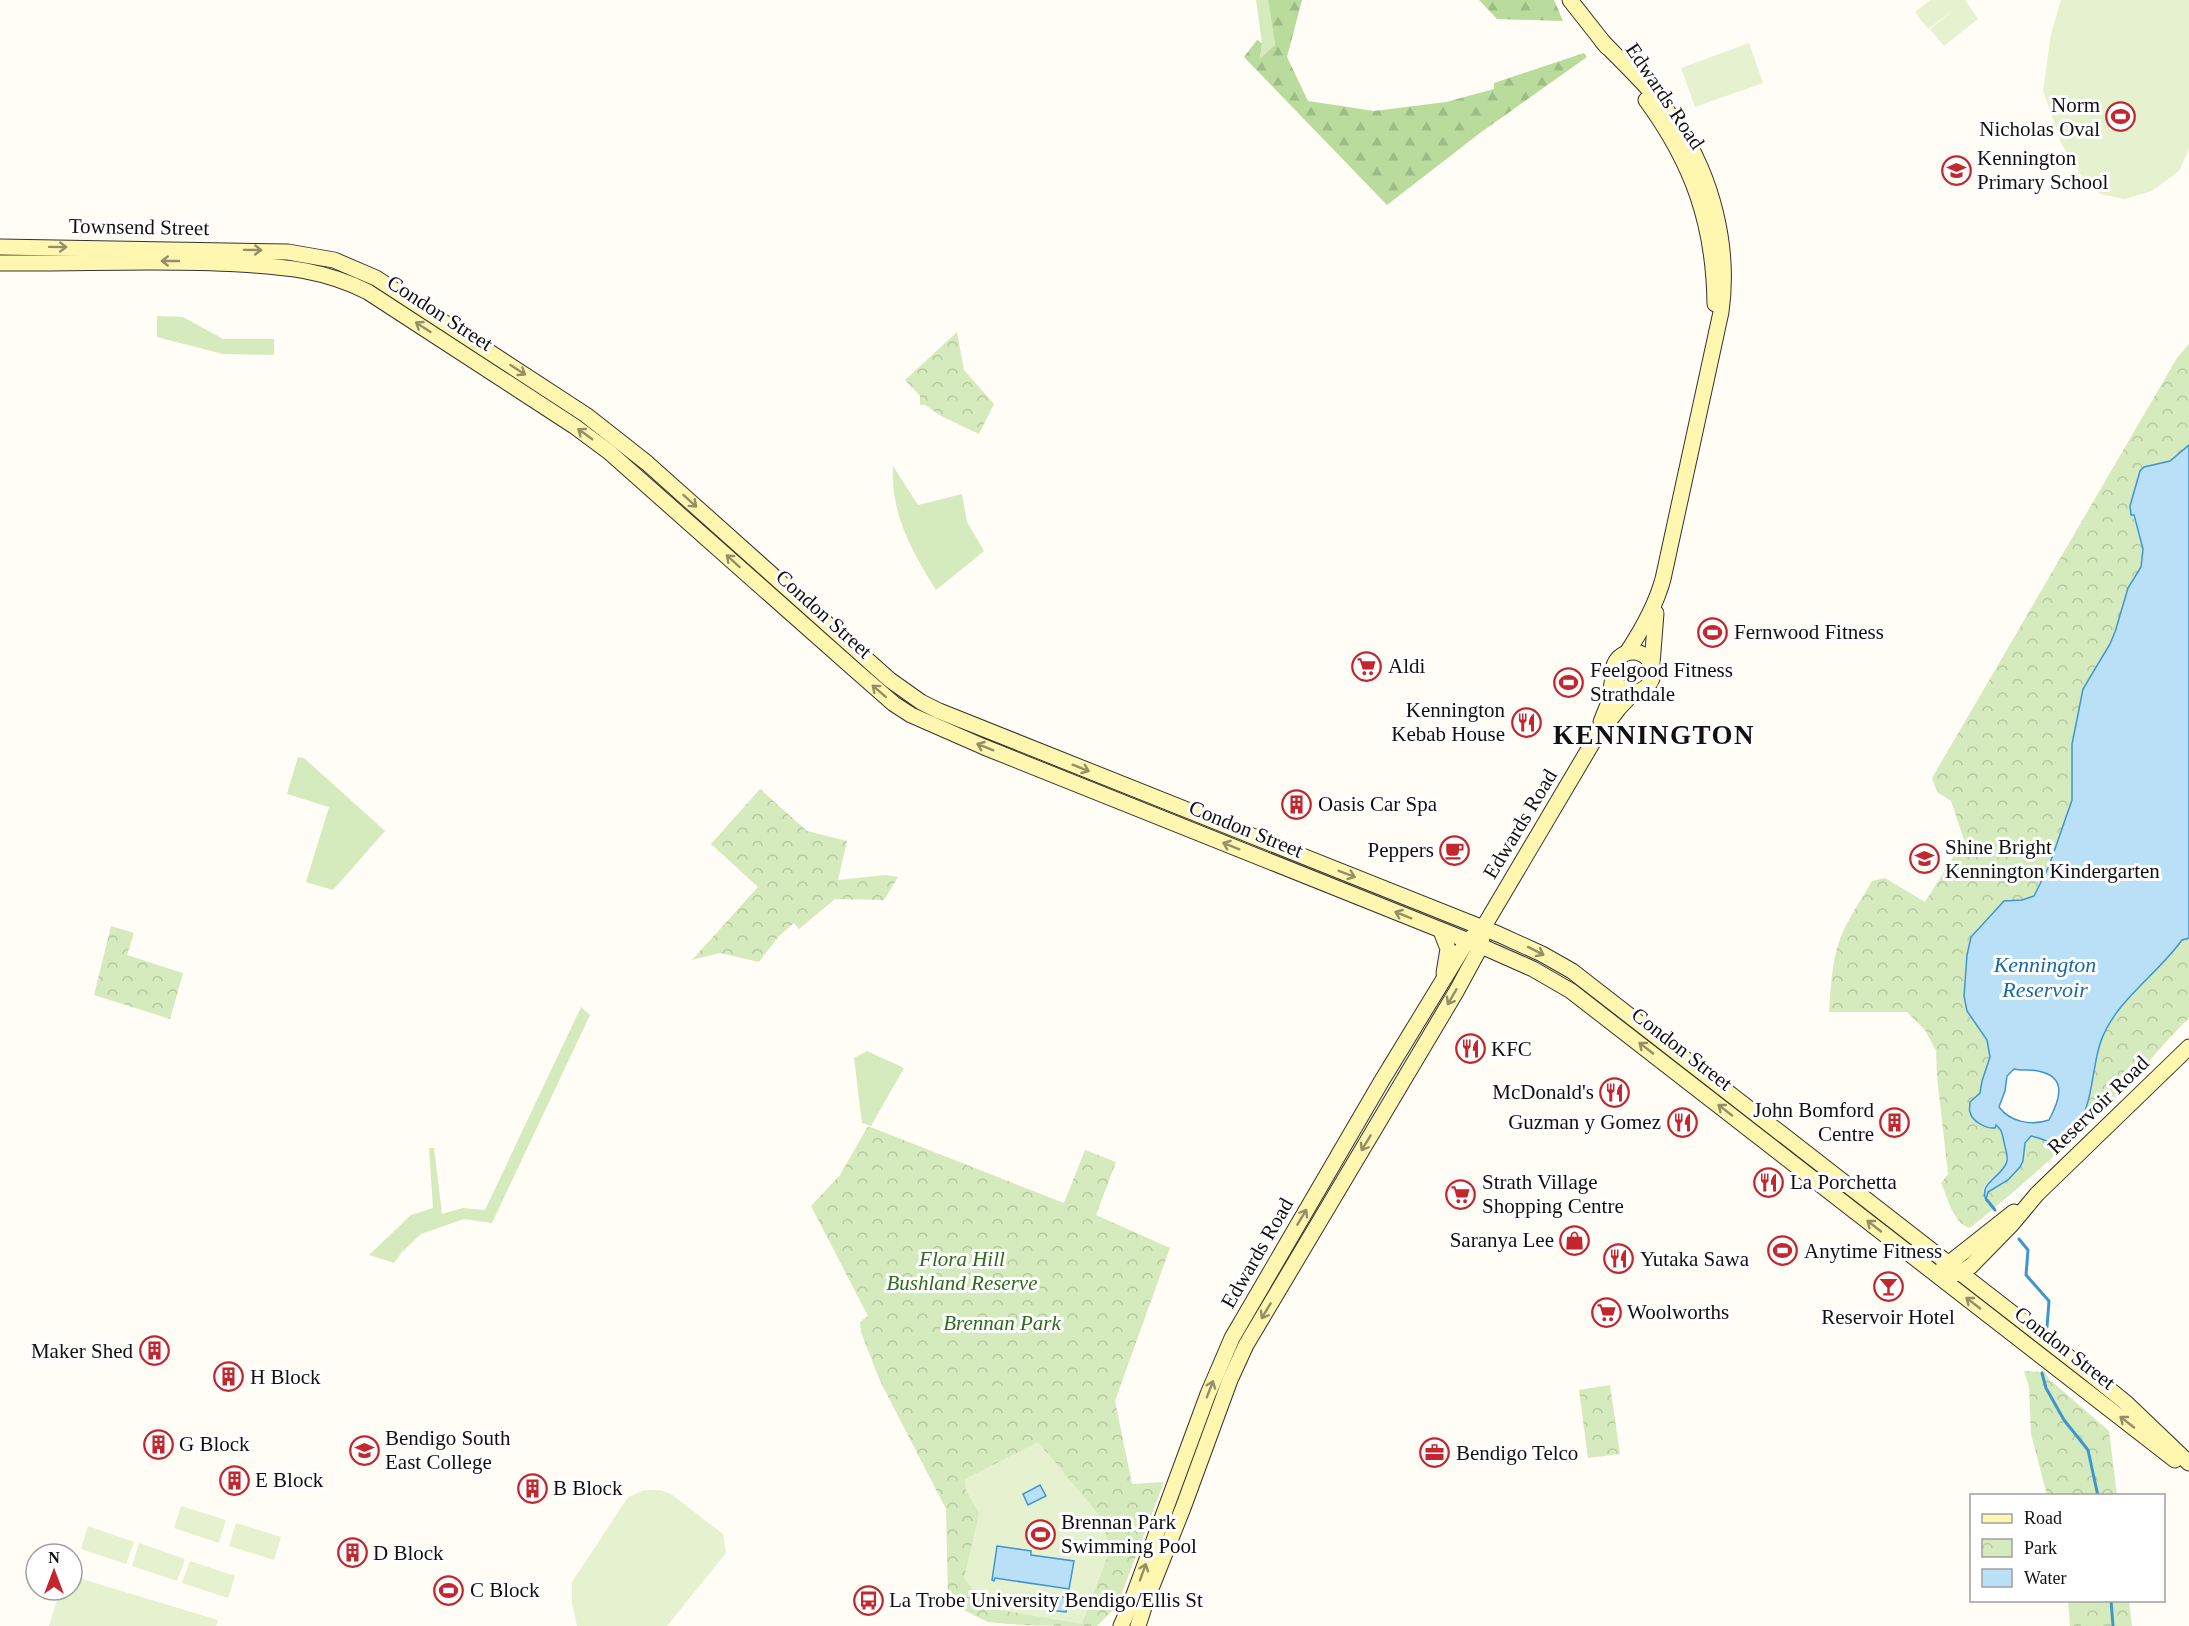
<svg xmlns="http://www.w3.org/2000/svg" width="2189" height="1626" font-family="Georgia,serif">
  <defs>
    <pattern id="forest-firs" width="22" height="20" patternUnits="userSpaceOnUse" patternTransform="scale(1.5)"><rect width="22" height="20" fill="#b9dc9c"/><path d="M5 1l3.5 6h-7zM16 11l3.5 6h-7z" fill="#9ebc85"/></pattern>
    <pattern id="park-crowns" width="20" height="18" patternUnits="userSpaceOnUse" patternTransform="scale(1.5)"><rect width="20" height="18" fill="#d5ebbd"/><path d="M2 6a3 3 0 1 1 6 0M12 15a3 3 0 1 1 6 0" fill="none" stroke="#b6c8a1"/></pattern>
  </defs>
  <rect width="100%" height="100%" fill="#fffdf5"/>
  <g fill="#d5ebbd">
    <polygon points="1256,0 1268,0 1275,45 1260,60 1262,43"/>
    <polygon points="157,316 183,317 223,339 274,339 274,355 223,354 157,337"/>
    <path d="M 893,466 L 918,505 L 962,494 L 967,522 L 984,551 L 936,590 C 912,552 890,512 893,466 Z"/>
    <polygon points="298,757 304,758 385,831 333,890 306,882 329,807 287,794"/>
    <polygon points="581,1007 590,1015 492,1223 464,1219 421,1234 402,1252 394,1263 369,1255 411,1215 433,1208 429,1148 434,1148 442,1214 463,1208 485,1210"/>
    <polygon points="867,1051 904,1068 871,1126 862,1123 854,1058"/>
  </g>
  <g fill="url(#forest-firs)">
    <polygon points="1268,0 1302,0 1287,57 1308,101 1374,111 1446,102 1494,89 1494,83 1584,53 1587,57 1480,133 1387,205 1244,57 1257,40 1262,43 1260,59 1275,45"/>
    <polygon points="1479,0 1554,0 1563,21 1497,19"/>
  </g>
  <g fill="url(#park-crowns)">
    <polygon points="957,332 964,370 994,404 979,434 941,416 925,405 920,405 920,396 905,380"/>
    <path d="M 2189,344 L 2189,445 L 2170,461 L 2140,471 L 2130,506 L 2143,549 L 2141,567 L 2128,588 L 2115,632 L 2110,644 L 2083,689 L 2072,744 L 2072,800 L 2049,866 L 2034,896 L 2022,900 L 2010,900 L 1971,937 L 1967,955 L 1964,996 L 1967,1011 L 1987,1040 L 1990,1057 L 1982,1081 L 1980,1093 L 1970,1102 L 1969,1110 L 1981,1124 L 1987,1128 L 1996,1125 C 2003,1131 2002,1134 2004,1142 C 2013,1180 1989,1168 1983,1193 L 1987,1200 L 1988,1192 C 2006,1182 2014,1172 2022,1153 C 2025,1146 2026,1142 2031,1136 C 2050,1138 2054,1152 2072,1133 C 2091,1113 2092,1056 2107,1028 C 2125,994 2160,971 2182,940 L 2189,938 L 2189,1018 C 2163,1043 2142,1071 2117,1096 C 2071,1143 2021,1186 1970,1228 C 1953,1223 1948,1198 1941,1183 L 1948,1174 L 1937,1077 L 1936,1051 L 1925,1030 L 1907,1012 L 1829,1012 C 1831,984 1832,955 1844,929 C 1852,913 1863,897 1872,881 L 1885,878 L 1925,902 L 1964,840 L 1951,801 L 1937,792 L 1932,778 L 2177,358 Z"/>
    <polygon points="760,789 807,831 847,841 838,880 886,875 898,877 884,900 835,899 799,929 794,923 778,937 759,962 720,953 692,960 758,887 711,844"/>
    <polygon points="111,926 134,933 127,955 183,973 170,1019 94,995"/>
    <path d="M 868,1126 L 1064,1203 L 1085,1150 L 1116,1162 L 1096,1215 L 1170,1248 L 1115,1401 L 1132,1484 L 1164,1482 L 1117,1606 L 1097,1626 C 1066,1626 1018,1626 989,1622 C 975,1617 961,1608 948,1600 L 946,1509 L 880,1381 L 861,1332 L 860,1322 L 868,1316 L 811,1206 L 840,1175 Z"/>
    <polygon points="2024,1371 2045,1372 2049,1379 2109,1431 2117,1495 2047,1495 2031,1434 2029,1387"/>
    <polygon points="1610,1385 1620,1454 1588,1458 1579,1390"/>
    <polygon points="2068,1601 2129,1601 2132,1626 2070,1626"/>
  </g>
  <g fill="#e6f2cf">
    <polygon points="1930,0 1965,0 1978,19 1944,46 1930,29 1956,8 1928,29 1915,12"/>
    <polygon points="2061,0 2189,0 2189,149 2179,171 2152,191 2124,199 2100,194 2081,175 2061,143 2043,90 2051,34"/>
    <polygon points="1749,43 1763,83 1695,107 1681,68"/>
    <polygon points="1038,1442 1101,1517 1110,1550 1082,1624 988,1608 964,1578 979,1514 966,1490 965,1479"/>
    <polygon points="645,1490 660,1490 671,1494 723,1534 726,1553 667,1626 577,1626 572,1604 572,1582 628,1497"/>
    <polygon points="181,1506 226,1520 219,1543 174,1528"/>
    <polygon points="236,1523 281,1537 274,1560 229,1546"/>
    <polygon points="88,1526 134,1542 126,1564 81,1549"/>
    <polygon points="139,1543 185,1559 177,1581 132,1566"/>
    <polygon points="190,1561 235,1576 228,1598 182,1583"/>
    <polygon points="72,1576 218,1620 216,1626 49,1626 60,1590 72,1590"/>
  </g>
  <g fill="#b9e0f7" stroke="#3f96cf" stroke-width="1.5" fill-rule="evenodd">
    <path d="M 2189,445 L 2189,938 L 2182,940 C 2157,975 2116,1000 2101,1041 C 2090,1071 2095,1113 2068,1136 C 2052,1151 2048,1138 2031,1136 L 2025,1143 L 2023,1161 L 2020,1167 L 2008,1180 L 1988,1192 L 1986,1200 C 1978,1182 2003,1177 2007,1161 C 2008,1155 2005,1148 2004,1142 C 2002,1134 2003,1131 1996,1125 L 1995,1128 C 1987,1129 1972,1122 1970,1112 C 1969,1112 1970,1103 1970,1102 L 1980,1093 L 1982,1081 L 1990,1057 L 1987,1040 L 1967,1011 L 1964,996 L 1967,955 L 1971,937 L 2004,901 L 2022,900 L 2034,896 L 2049,866 L 2072,800 L 2072,744 L 2083,689 L 2110,644 L 2115,632 L 2128,588 L 2141,567 L 2143,549 L 2134,515 L 2131,515 L 2130,506 L 2140,471 L 2144,467 L 2170,461 ZM 2014,1069 C 2022,1071 2030,1069 2038,1071 C 2069,1077 2059,1101 2049,1120 C 2031,1126 2010,1122 1999,1107 L 2005,1091 L 2007,1076 Z"/>
    <polygon points="1040,1485 1046,1496 1028,1505 1023,1494"/>
    <polygon points="997,1546 1031,1551 1031,1555 1074,1561 1069,1589 995,1578 994,1581 992,1580"/>
    <polygon points="1052,1595 1068,1598 1066,1612 1049,1610"/>
  </g>
  <g fill="none" stroke-linecap="round" stroke-linejoin="round">
    <g stroke="#3f96cf" stroke-width="3">
      <polyline points="1987,1200 1995,1210"/>
      <polyline points="2019,1239 2028,1250 2026,1275 2049,1301 2047,1327"/>
      <polyline points="2042,1373 2046,1388 2064,1420 2088,1450 2098,1496"/>
      <polyline points="2111,1600 2113,1626"/>
    </g>
    <defs>
      <g id="secondary">
        <polyline points="1570,0 1607,47"/>
        <path d="M 1602,41 C 1627,67 1655,93 1676,123 C 1713,177 1730,248 1721,312 L 1663,579 C 1656,605 1643,628 1628,651"/>
        <path d="M 1646,100 C 1693,164 1714,224 1715,304"/>
        <polyline points="0,247 288,252 334,260 376,278 586,415 647,463 890,680 921,702 939,711 1498,934 1542,954 1572,971 2088,1372 2125,1402 2189,1463"/>
        <path d="M 0,263 C 80,264 160,259 239,264 C 287,267 325,270 368,292 L 574,426 L 609,452 L 855,670 L 894,704 L 911,715 L 984,747 L 1481,946 L 1533,969 L 1571,991 L 2175,1460"/>
        <circle cx="1633" cy="672" r="20"/>
        <polyline points="1652,664 1656,613"/>
        <polyline points="1601,722 1609,702 1613,677"/>
        <polyline points="1441,931 1448,949 1444,973"/>
        <polyline points="1943,1268 2014,1212"/>
        <polyline points="1951,1275 1961,1272 1971,1266 2012,1224 2037,1194 2189,1047"/>
        <polyline points="1121,1626 1129,1608 1208,1394 1232,1338 1381,1082 1467,941 1483,928 1593,742 1619,708 1634,692"/>
        <polyline points="1138,1626 1146,1601 1183,1508 1230,1380 1246,1345 1456,992 1481,946 1482,937"/>
      </g>
    </defs>
    <use href="#secondary" stroke="#333" stroke-width="17"/>
    <use href="#secondary" stroke="#fff6b0" stroke-width="15"/>
  </g>
  <defs><path id="oneway-shaft" d="M-6 0H5M1.5-3L5.5 0L1.5 3" fill="none" stroke-width="1.6" stroke-linecap="round" stroke-linejoin="round" transform="scale(1.5)"/></defs>
  <g stroke="#948f68">
    <use href="#oneway-shaft" transform="translate(58 247) rotate(1)"/>
    <use href="#oneway-shaft" transform="translate(253 250) rotate(1)"/>
    <use href="#oneway-shaft" transform="translate(170 261) rotate(180)"/>
    <use href="#oneway-shaft" transform="translate(423 327) rotate(-147)"/>
    <use href="#oneway-shaft" transform="translate(518 370) rotate(33)"/>
    <use href="#oneway-shaft" transform="translate(585 434) rotate(-144)"/>
    <use href="#oneway-shaft" transform="translate(690 501) rotate(42)"/>
    <use href="#oneway-shaft" transform="translate(733 561) rotate(-138)"/>
    <use href="#oneway-shaft" transform="translate(879 691) rotate(-139)"/>
    <use href="#oneway-shaft" transform="translate(985 747) rotate(-158)"/>
    <use href="#oneway-shaft" transform="translate(1081 768) rotate(22)"/>
    <use href="#oneway-shaft" transform="translate(1231 846) rotate(-158)"/>
    <use href="#oneway-shaft" transform="translate(1347 874) rotate(21)"/>
    <use href="#oneway-shaft" transform="translate(1403 915) rotate(-158)"/>
    <use href="#oneway-shaft" transform="translate(1536 951) rotate(27)"/>
    <use href="#oneway-shaft" transform="translate(1452 997) rotate(120)"/>
    <use href="#oneway-shaft" transform="translate(1646 1048) rotate(-142)"/>
    <use href="#oneway-shaft" transform="translate(1725 1110) rotate(-142)"/>
    <use href="#oneway-shaft" transform="translate(1366 1143) rotate(121)"/>
    <use href="#oneway-shaft" transform="translate(1302 1217) rotate(-59)"/>
    <use href="#oneway-shaft" transform="translate(1874 1226) rotate(-142)"/>
    <use href="#oneway-shaft" transform="translate(1973 1303) rotate(-142)"/>
    <use href="#oneway-shaft" transform="translate(1266 1311) rotate(121)"/>
    <use href="#oneway-shaft" transform="translate(1210 1389) rotate(-69)"/>
    <use href="#oneway-shaft" transform="translate(2127 1422) rotate(-142)"/>
    <use href="#oneway-shaft" transform="translate(1143 1572) rotate(-70)"/>
  </g>
  <defs>
    <symbol id="stadium-ring" viewBox="-11 -11 22 22"><circle r="9.5" fill="#fff" stroke="#c4262e" stroke-width="1.5"/><path d="M0-5a6.5 5 0 1 0 0 10a6.5 5 0 1 0 0-10ZM-3.5-1.8h7v3.6h-7Z" fill="#c4262e"/></symbol>
    <symbol id="school-ring" viewBox="-11 -11 22 22"><circle r="9.5" fill="#fff" stroke="#c4262e" stroke-width="1.5"/><path d="M0-5L7-2L0 1L-7-2ZM-4 1L0 2.5L4 1V4Q0 6-4 4Z" fill="#c4262e"/></symbol>
    <symbol id="supermarket-ring" viewBox="-11 -11 22 22"><circle r="9.5" fill="#fff" stroke="#c4262e" stroke-width="1.5"/><path d="M-6-5.5h2.5l.6 2H6L4.5 2H-2.5L-4.4-4H-6ZM-1.5 3.2a1.3 1.3 0 1 0 .1 0ZM3 3.2a1.3 1.3 0 1 0 .1 0Z" fill="#c4262e"/></symbol>
    <symbol id="restaurant-ring" viewBox="-11 -11 22 22"><circle r="9.5" fill="#fff" stroke="#c4262e" stroke-width="1.5"/><path d="M-5-6h1v4h1v-4h1v4h1v-4h1v5L-1.5 .5V6h-2V.5L-5-1ZM5-6V6H3V1.5H1.5Q1.5-4 5-6Z" fill="#c4262e"/></symbol>
    <symbol id="building-ring" viewBox="-11 -11 22 22"><circle r="9.5" fill="#fff" stroke="#c4262e" stroke-width="1.5"/><path d="M-4-6H4V6H1V3H-1V6H-4ZM-2.5-4.3h1.7v1.8h-1.7ZM.8-4.3h1.7v1.8H.8ZM-2.5-1h1.7V.8h-1.7ZM.8-1h1.7V.8H.8Z" fill="#c4262e"/></symbol>
    <symbol id="cafe-ring" viewBox="-11 -11 22 22"><circle r="9.5" fill="#fff" stroke="#c4262e" stroke-width="1.5"/><path d="M-5.5-4.5H6V0H3Q3 3.5 0 3.5H-2.5Q-5.5 3.5-5.5 0ZM3-3.2v2h1.7v-2ZM-6 4.5H4V6H-6Z" fill="#c4262e"/></symbol>
    <symbol id="shop-ring" viewBox="-11 -11 22 22"><circle r="9.5" fill="#fff" stroke="#c4262e" stroke-width="1.5"/><path d="M-5-2.5h2.3a2.7 3.5 0 0 1 5.4 0H5L5.5 6h-11ZM-1.5-2.5h3a1.5 2.3 0 0 0-3 0Z" fill="#c4262e"/></symbol>
    <symbol id="bar-ring" viewBox="-11 -11 22 22"><circle r="9.5" fill="#fff" stroke="#c4262e" stroke-width="1.5"/><path d="M-6-5H6L.8 .8V4.5H3.5V6h-7V4.5H-.8V.8Z" fill="#c4262e"/></symbol>
    <symbol id="office-ring" viewBox="-11 -11 22 22"><circle r="9.5" fill="#fff" stroke="#c4262e" stroke-width="1.5"/><path d="M-6-3h4V-5.5h4V-3h4V5H-6ZM-1-4.5V-3h2v-1.5ZM-6 0V1H6V0Z" fill="#c4262e"/></symbol>
    <symbol id="bus-ring" viewBox="-11 -11 22 22"><circle r="9.5" fill="#fff" stroke="#c4262e" stroke-width="1.5"/><path d="M-5-6H5V4H4V6H2V4H-2V6H-4V4H-5ZM-3.5-4V0h7V-4ZM-3.5 1.2v1.5H-2V1.2ZM2 1.2v1.5H3.5V1.2Z" fill="#c4262e"/></symbol>
  </defs>
  <g fill-rule="evenodd">
    <use href="#stadium-ring" x="2104" y="100" width="33" height="33"/>
    <use href="#school-ring" x="1940" y="154" width="33" height="33"/>
    <use href="#stadium-ring" x="1696" y="616" width="33" height="33"/>
    <use href="#supermarket-ring" x="1350" y="650" width="33" height="33"/>
    <use href="#stadium-ring" x="1552" y="666" width="33" height="33"/>
    <use href="#restaurant-ring" x="1510" y="706" width="33" height="33"/>
    <use href="#building-ring" x="1280" y="788" width="33" height="33"/>
    <use href="#cafe-ring" x="1438" y="834" width="33" height="33"/>
    <use href="#school-ring" x="1908" y="842" width="33" height="33"/>
    <use href="#restaurant-ring" x="1454" y="1032" width="33" height="33"/>
    <use href="#restaurant-ring" x="1598" y="1076" width="33" height="33"/>
    <use href="#restaurant-ring" x="1666" y="1106" width="33" height="33"/>
    <use href="#building-ring" x="1878" y="1106" width="33" height="33"/>
    <use href="#restaurant-ring" x="1752" y="1166" width="33" height="33"/>
    <use href="#supermarket-ring" x="1444" y="1178" width="33" height="33"/>
    <use href="#shop-ring" x="1558" y="1224" width="33" height="33"/>
    <use href="#stadium-ring" x="1766" y="1234" width="33" height="33"/>
    <use href="#restaurant-ring" x="1602" y="1242" width="33" height="33"/>
    <use href="#bar-ring" x="1872" y="1270" width="33" height="33"/>
    <use href="#supermarket-ring" x="1590" y="1296" width="33" height="33"/>
    <use href="#building-ring" x="138" y="1334" width="33" height="33"/>
    <use href="#building-ring" x="212" y="1360" width="33" height="33"/>
    <use href="#building-ring" x="142" y="1428" width="33" height="33"/>
    <use href="#school-ring" x="348" y="1434" width="33" height="33"/>
    <use href="#office-ring" x="1418" y="1436" width="33" height="33"/>
    <use href="#building-ring" x="218" y="1464" width="33" height="33"/>
    <use href="#building-ring" x="516" y="1472" width="33" height="33"/>
    <use href="#stadium-ring" x="1024" y="1518" width="33" height="33"/>
    <use href="#building-ring" x="336" y="1536" width="33" height="33"/>
    <use href="#stadium-ring" x="432" y="1574" width="33" height="33"/>
    <use href="#bus-ring" x="852" y="1584" width="33" height="33"/>
  </g>
  <g text-anchor="middle" dominant-baseline="central" stroke-width="6" stroke-linejoin="round" paint-order="stroke">
    <g font-size="21" fill="#111" stroke="#fff">
      <text transform="translate(1665 96) rotate(56)">Edwards Road</text>
      <text transform="translate(139 227) rotate(1)">Townsend Street</text>
      <text transform="translate(440 313) rotate(33)">Condon Street</text>
      <text transform="translate(824 614) rotate(42)">Condon Street</text>
      <text transform="translate(1520 824) rotate(-59)">Edwards Road</text>
      <text transform="translate(1246 829) rotate(22)">Condon Street</text>
      <text transform="translate(1682 1049) rotate(38)">Condon Street</text>
      <text transform="translate(2098 1105) rotate(-44)">Reservoir Road</text>
      <text transform="translate(1257 1253) rotate(-60)">Edwards Road</text>
      <text transform="translate(2065 1348) rotate(38)">Condon Street</text>
    </g>
    <g font-size="21" fill="#111" stroke="#fff" text-anchor="start">
      <text x="2100" y="105" text-anchor="end">Norm<tspan x="2100" dy="24">Nicholas Oval</tspan></text>
      <text x="1977" y="158">Kennington<tspan x="1977" dy="24">Primary School</tspan></text>
      <text x="1734" y="632">Fernwood Fitness</text>
      <text x="1388" y="666">Aldi</text>
      <text x="1590" y="670">Feelgood Fitness<tspan x="1590" dy="24">Strathdale</tspan></text>
      <text x="1505" y="710" text-anchor="end">Kennington<tspan x="1505" dy="24">Kebab House</tspan></text>
      <text x="1318" y="804">Oasis Car Spa</text>
      <text x="1945" y="847">Shine Bright<tspan x="1945" dy="24">Kennington Kindergarten</tspan></text>
      <text x="1434" y="850" text-anchor="end">Peppers</text>
      <text x="1491" y="1049">KFC</text>
      <text x="1594" y="1092" text-anchor="end">McDonald's</text>
      <text x="1874" y="1110" text-anchor="end">John Bomford<tspan x="1874" dy="24">Centre</tspan></text>
      <text x="1661" y="1122" text-anchor="end">Guzman y Gomez</text>
      <text x="1482" y="1182">Strath Village<tspan x="1482" dy="24">Shopping Centre</tspan></text>
      <text x="1790" y="1182">La Porchetta</text>
      <text x="1554" y="1240" text-anchor="end">Saranya Lee</text>
      <text x="1804" y="1251">Anytime Fitness</text>
      <text x="1640" y="1259">Yutaka Sawa</text>
      <text x="1627" y="1312">Woolworths</text>
      <text x="1888" y="1317" text-anchor="middle">Reservoir Hotel</text>
      <text x="133" y="1351" text-anchor="end">Maker Shed</text>
      <text x="250" y="1377">H Block</text>
      <text x="385" y="1438">Bendigo South<tspan x="385" dy="24">East College</tspan></text>
      <text x="179" y="1444">G Block</text>
      <text x="1456" y="1453">Bendigo Telco</text>
      <text x="255" y="1480">E Block</text>
      <text x="553" y="1488">B Block</text>
      <text x="1061" y="1522">Brennan Park<tspan x="1061" dy="24">Swimming Pool</tspan></text>
      <text x="373" y="1553">D Block</text>
      <text x="470" y="1590">C Block</text>
      <text x="889" y="1600">La Trobe University Bendigo/Ellis St</text>
    </g>
    <g font-size="21" font-style="italic" fill="#2f6b1f" stroke="#fff">
      <text x="962" y="1259">Flora Hill<tspan x="962" dy="24">Bushland Reserve</tspan></text>
      <text x="1002" y="1323">Brennan Park</text>
    </g>
    <g font-size="22" font-style="italic" fill="#1768a6" stroke="#fff">
      <text x="2045" y="964">Kennington<tspan x="2045" dy="25">Reservoir</tspan></text>
    </g>
    <g font-size="27" font-weight="bold" letter-spacing="1.5" fill="#111" stroke="#fff">
      <text x="1654" y="735">KENNINGTON</text>
    </g>
  </g>
  <rect x="1970" y="1494" width="195" height="108" fill="#ffffff" stroke="#a0a0a0" stroke-width="1.5"/>
  <rect x="1982" y="1514" width="30" height="9" fill="#fff6b0" stroke="#a0a0a0" stroke-width="1.5"/>
  <text x="2024" y="1524" font-size="18" fill="#111111">Road</text>
  <rect x="1982" y="1539" width="30" height="18" fill="url(#park-crowns)" stroke="#a0a0a0" stroke-width="1.5"/>
  <text x="2024" y="1554" font-size="18" fill="#111111">Park</text>
  <rect x="1982" y="1569" width="30" height="18" fill="#b9e0f7" stroke="#a0a0a0" stroke-width="1.5"/>
  <text x="2024" y="1584" font-size="18" fill="#111111">Water</text>
  <g transform="translate(54 1572)"><circle r="28" fill="#ffffff" stroke="#a0a0a0" stroke-width="1.5"/>
  <path d="M0-4.5L10 22L0 15L-10 22Z" fill="#c4262e"/>
  <text y="-9" font-size="16" font-weight="bold" text-anchor="middle" fill="#111111">N</text>
  </g>
</svg>
